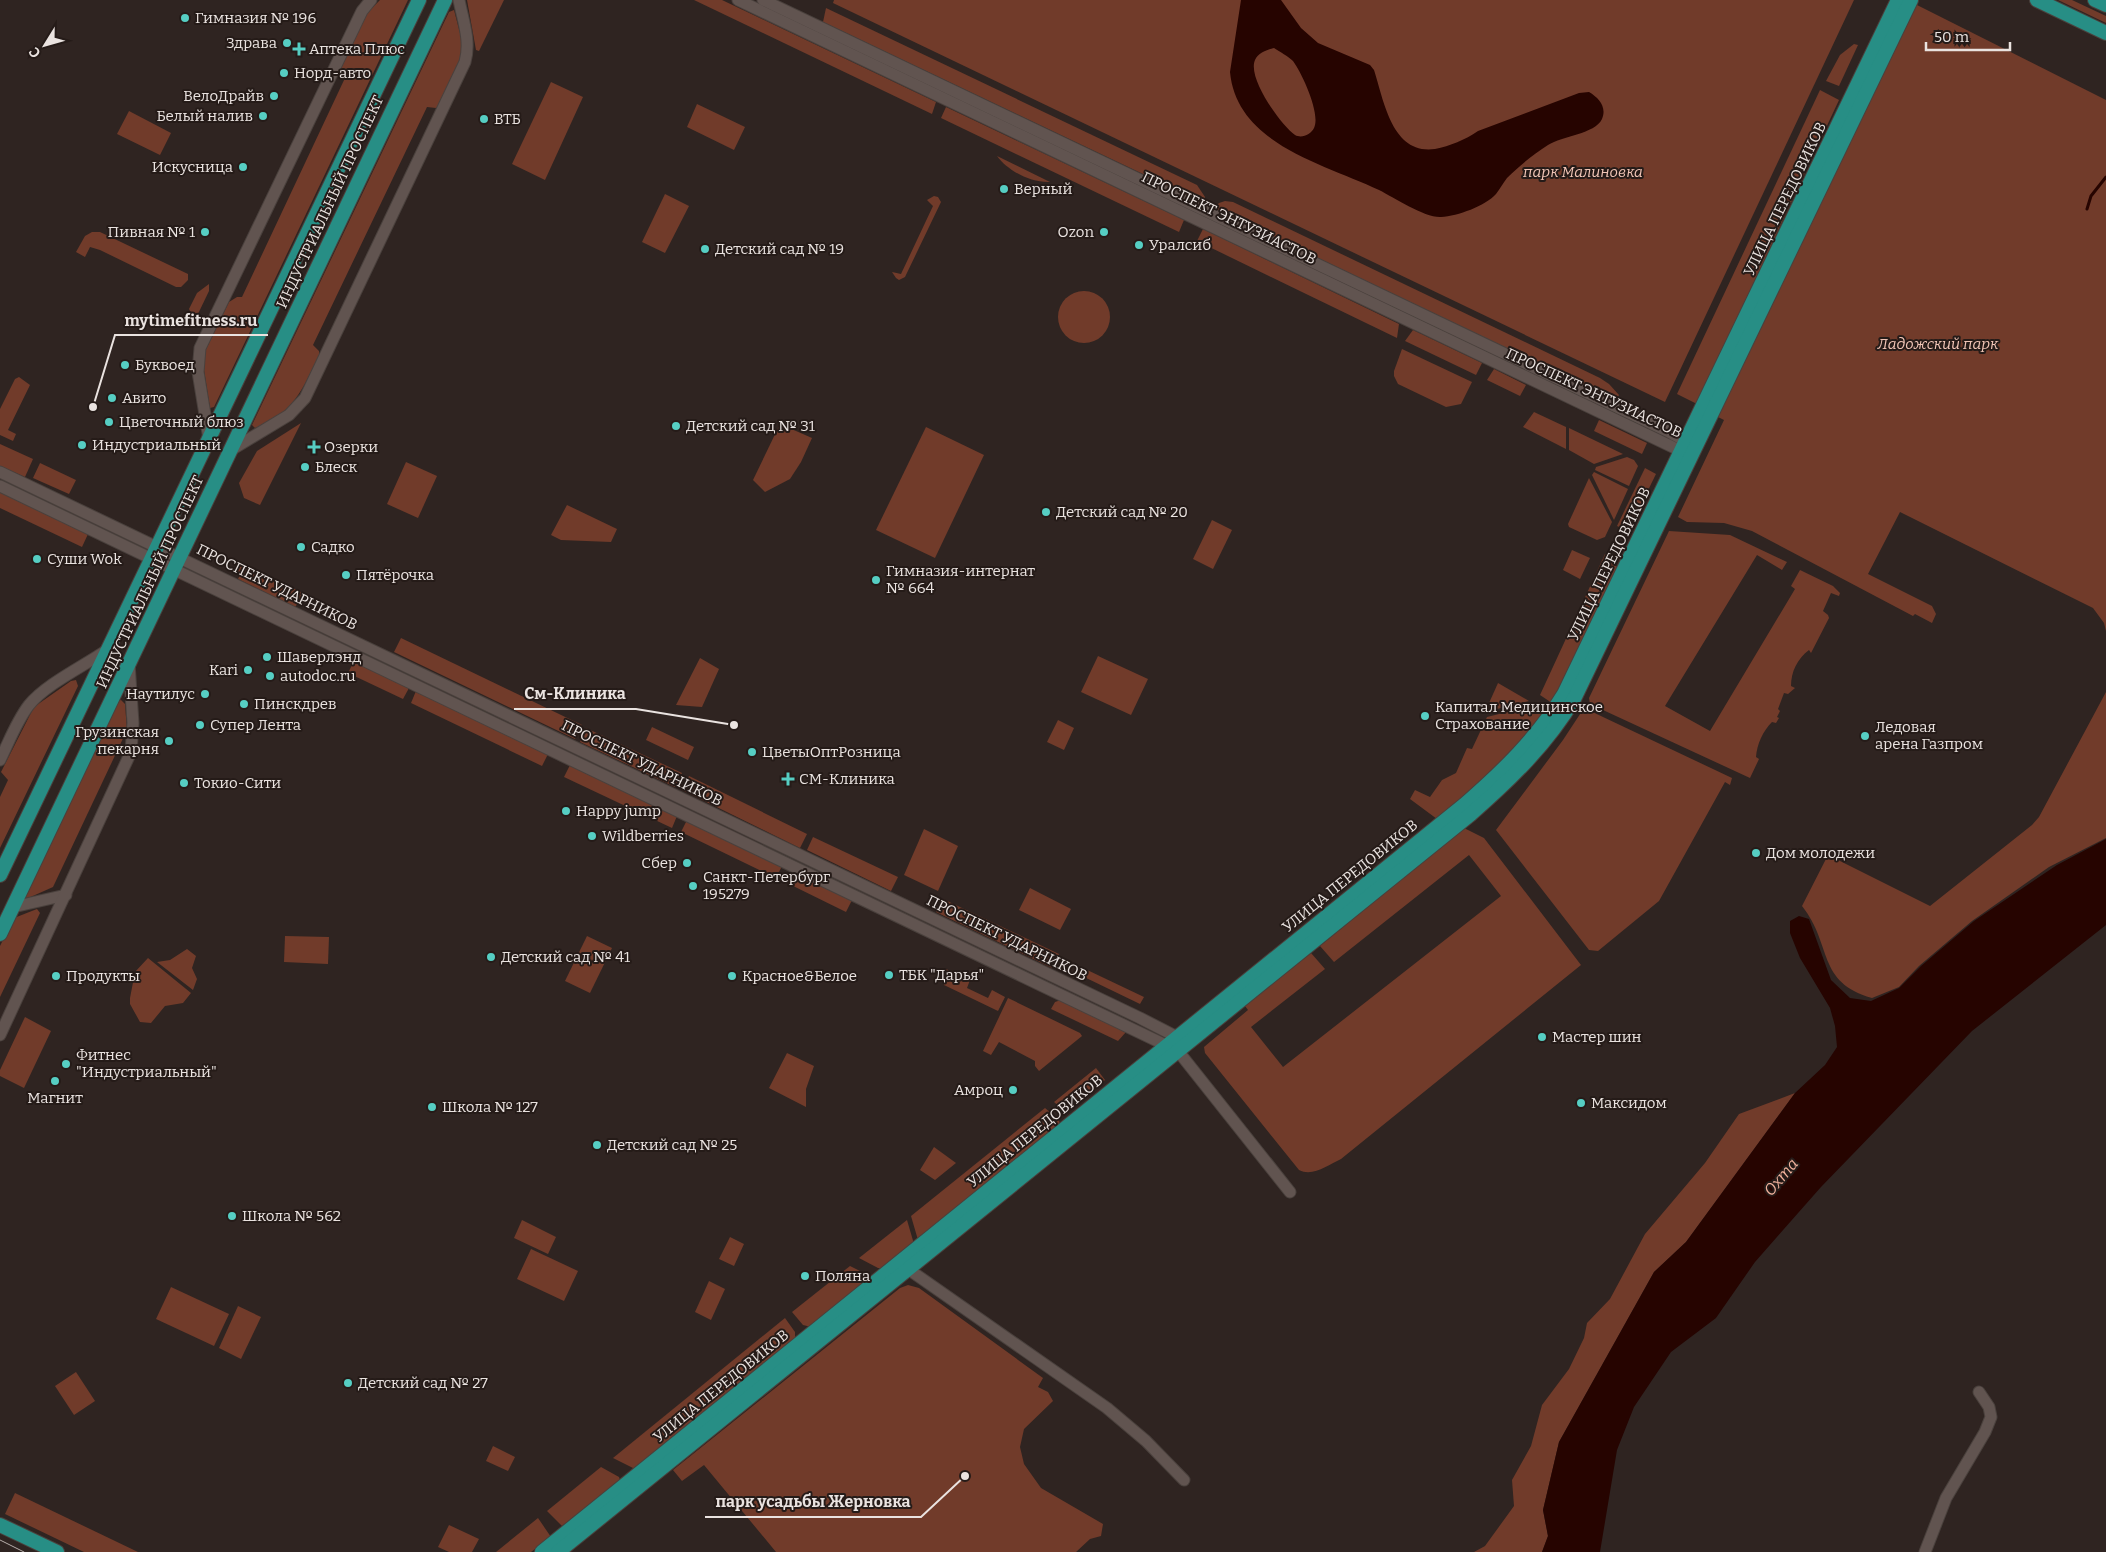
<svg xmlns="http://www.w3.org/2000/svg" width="2106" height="1552" font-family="Bitter,serif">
  <rect width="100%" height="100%" fill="#2f2421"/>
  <g fill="#713b2a">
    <polygon points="380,0 408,0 214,407 210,408 204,370 205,351 229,302 237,297 242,297 345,78 340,71 341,67 366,14"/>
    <polygon points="467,0 504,0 479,51 476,50"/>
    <polygon points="694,0 722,0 936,102 932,114"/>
    <polygon points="834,0 1854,0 1665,402 833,3"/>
    <polygon points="2058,0 2072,0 2106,16 2106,23"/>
    <polygon points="1913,3 2106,100 2106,631 2104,623 2093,608 1900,512 1868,574 1932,606 1936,614 1932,623 1915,614 1913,616 1752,531 1724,523 1687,522 1678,517 1724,420 1718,417"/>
    <polygon points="826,8 1197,185 1205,197 1204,203 823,22"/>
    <path d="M 454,10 L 461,37 L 462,55 L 439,106 L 436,108 L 427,107 L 313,345 L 319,351 L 319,356 C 303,388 292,416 255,428 L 252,425 L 449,12 Z"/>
    <polygon points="1854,44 1858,45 1839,86 1826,81 1840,55"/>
    <polygon points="551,82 583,97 545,180 512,164"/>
    <polygon points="1820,90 1839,100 1697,404 1677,394"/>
    <polygon points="697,104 745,127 734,150 687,127"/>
    <polygon points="946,107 1184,220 1179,232 941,118"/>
    <polygon points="129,111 171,133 160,155 117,134"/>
    <path d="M 997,156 L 1050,182 C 1031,183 1008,171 997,156 Z"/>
    <polygon points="665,194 689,206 665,253 642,242"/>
    <polygon points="934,196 938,197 941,202 905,277 899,280 896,278 892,272 901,274 933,206 927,200"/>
    <polygon points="1225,201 1233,202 1600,378 1609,384 1619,395 1616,401 1214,208 1219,203"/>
    <polygon points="1203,229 1399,324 1397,338 1197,241"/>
    <polygon points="92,232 100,232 188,274 188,280 181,287 176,287 100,250 90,247 85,257 76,252 85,236"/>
    <polygon points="209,284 209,291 197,316 191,313 189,309 197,293"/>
    <circle cx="1084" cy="317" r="26"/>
    <polygon points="1413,330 1482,363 1476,375 1405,341"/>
    <polygon points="1402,349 1472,382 1461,404 1446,407 1398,384 1394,376 1394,371"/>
    <polygon points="1494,369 1526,385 1520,396 1487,380"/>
    <polygon points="19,377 30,385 8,430 16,434 13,441 0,435 0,409 15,379"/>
    <polygon points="1534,412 1566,427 1566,449 1523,427"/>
    <polygon points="1599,420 1647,443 1642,454 1594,431"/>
    <polygon points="301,423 260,505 244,498 239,483 257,451"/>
    <polygon points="780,424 812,438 801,462 790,479 765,492 753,480"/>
    <polygon points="926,427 984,455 935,558 876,530"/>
    <polygon points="1569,428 1623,454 1594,464 1569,450"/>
    <polygon points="0,444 33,459 25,477 0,466"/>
    <polygon points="1627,457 1634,460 1638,466 1629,486 1595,470 1596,467"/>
    <polygon points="406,462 437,476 418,518 387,504"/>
    <polygon points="40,463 76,480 69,494 33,478"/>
    <polygon points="1645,468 1656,474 1628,531 1617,526"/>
    <polygon points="1594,472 1628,489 1614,520 1592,475"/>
    <polygon points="1589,478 1612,522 1605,537 1597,540 1569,527 1568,524"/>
    <polygon points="0,492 88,534 82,547 0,508"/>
    <polygon points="567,505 617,529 611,542 561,540 551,535"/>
    <polygon points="1212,520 1232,530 1213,569 1193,559"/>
    <path d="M 1669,531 L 1730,535 L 1787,562 L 1782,570 L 1757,555 L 1665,706 L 1710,731 L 1795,589 L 1791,586 L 1800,570 L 1833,586 L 1840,593 L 1839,596 L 1831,593 L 1823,611 L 1828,615 L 1829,618 L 1811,653 L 1809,650 C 1797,659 1791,672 1791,686 L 1795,688 L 1788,694 L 1784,693 L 1778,709 L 1780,711 L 1777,717 L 1779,718 L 1776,723 L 1772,722 C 1763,731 1757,744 1756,757 L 1759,759 L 1750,778 L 1590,704 L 1589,698 Z"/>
    <polygon points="1572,550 1590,558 1580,579 1563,570"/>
    <polygon points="1605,554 1616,560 1614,565 1619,568 1552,703 1540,695"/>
    <polygon points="240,562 305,594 295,607 238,579 240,575 236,570"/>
    <polygon points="401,638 582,725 575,739 394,652"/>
    <polygon points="1098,656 1148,679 1131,715 1081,692"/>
    <polygon points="700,658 719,669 702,707 676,705"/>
    <polygon points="354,661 409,688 403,699 348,673"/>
    <polygon points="76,680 78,686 0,848 0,797 8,780 1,772 34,707 71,681"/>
    <polygon points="1498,683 1529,701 1485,712"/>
    <polygon points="416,691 548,754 542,766 411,703"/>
    <path d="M 2106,692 L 2106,838 L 2049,867 L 1972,921 L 1919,966 L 1899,987 L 1872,998 C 1816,982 1833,945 1802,906 L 1828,855 L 1930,906 L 2032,825 L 2039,817 Z"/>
    <polygon points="121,700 125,704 127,730 53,887 26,899 24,898 118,701"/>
    <polygon points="1535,705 1543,711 1538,719 1540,720 1497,769 1437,819 1410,799 1415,790 1430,797 1442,780 1456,773 1467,748 1472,749 1487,717"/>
    <polygon points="1584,708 1732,778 1730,785 1725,782 1659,901 1598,951 1589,950 1496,830 1563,740"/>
    <polygon points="1058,720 1074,728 1064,750 1047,742"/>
    <polygon points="652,727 694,747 688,760 646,740"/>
    <polygon points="586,728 682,773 675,787 580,742"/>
    <polygon points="570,765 677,816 672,828 564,777"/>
    <polygon points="689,776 807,834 800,848 682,790"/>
    <polygon points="687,820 782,866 776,878 681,832"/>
    <path d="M 1464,828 L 1484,838 L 1581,965 L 1341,1159 C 1328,1165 1313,1177 1299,1170 L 1205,1053 L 1204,1047 L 1248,1010 L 1245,1006 L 1311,953 L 1325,969 L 1251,1027 L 1283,1067 L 1501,896 L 1469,855 L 1334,962 L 1320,946 Z"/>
    <polygon points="924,829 958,846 938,891 904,875"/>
    <polygon points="813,837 898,877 891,891 807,850"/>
    <polygon points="791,870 852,900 846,912 785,882"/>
    <polygon points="1030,888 1071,909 1060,930 1019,910"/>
    <polygon points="943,899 1059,954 1052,968 936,912"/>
    <polygon points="37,909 40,913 0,997 0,946 14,918"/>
    <polygon points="285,936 329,937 328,964 284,962"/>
    <polygon points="587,936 612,948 590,993 565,981"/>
    <polygon points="187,949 196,956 192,968 197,979 193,990 157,962 170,960"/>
    <polygon points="148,958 191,993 183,1003 165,1006 151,1023 140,1022 130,1004 130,998 135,972"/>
    <polygon points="1083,968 1144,997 1140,1004 1080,975"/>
    <polygon points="946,969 970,980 967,988 988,998 992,990 1005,997 998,1011 944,985 942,978"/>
    <polygon points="1008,998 1080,1033 1082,1036 1039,1071 1035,1066 1035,1061 999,1042 991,1055 983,1051"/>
    <polygon points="1061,1000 1126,1032 1118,1041 1051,1009 1055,1002"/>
    <polygon points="25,1017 51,1031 24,1088 0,1076 0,1070"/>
    <polygon points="787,1053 814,1066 806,1089 806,1107 769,1088"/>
    <polygon points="1096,1068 1105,1080 1066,1112 1054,1102"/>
    <polygon points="1795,1093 1686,1242 1654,1272 1559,1442 1543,1510 1548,1536 1542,1552 1474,1552 1485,1546 1514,1506 1512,1480 1531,1446 1542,1405 1569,1369 1584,1338 1587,1323 1610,1299 1645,1234 1705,1163 1739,1114"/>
    <polygon points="1045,1108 1059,1120 1060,1126 918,1240 911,1216"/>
    <polygon points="934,1147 956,1163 935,1180 920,1170"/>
    <polygon points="522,1220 556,1237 548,1254 514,1238"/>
    <polygon points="907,1220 914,1244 883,1268 878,1268 859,1258"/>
    <polygon points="730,1237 744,1244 734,1266 719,1259"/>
    <polygon points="531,1249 578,1271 564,1301 517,1279"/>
    <polygon points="850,1266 868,1275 871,1279 811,1327 803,1325 792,1312"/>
    <polygon points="709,1281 725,1289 711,1320 695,1312"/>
    <polygon points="908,1285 919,1288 1043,1378 1038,1387 1048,1392 1053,1401 1024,1429 1020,1447 1024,1464 1041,1488 1103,1524 1101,1536 1090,1539 1076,1552 776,1552 704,1465 682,1481 673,1470 900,1288"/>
    <polygon points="171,1287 229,1314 214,1346 156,1319"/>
    <polygon points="238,1306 261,1317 241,1359 219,1348"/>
    <polygon points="785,1318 795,1332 795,1340 635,1469 613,1458"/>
    <polygon points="76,1372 95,1401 74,1415 55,1386"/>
    <polygon points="493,1446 515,1457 508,1471 486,1461"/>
    <polygon points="601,1467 619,1477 620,1480 562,1526 547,1511"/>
    <polygon points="15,1493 138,1552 84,1552 5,1514"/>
    <polygon points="538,1518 551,1537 531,1552 496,1552"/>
    <polygon points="449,1525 479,1539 472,1552 449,1552 438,1547"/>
  </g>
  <g fill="#260400" fill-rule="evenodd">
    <path d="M 1241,0 L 1281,0 L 1301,28 L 1318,43 L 1370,65 L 1374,70 C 1384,101 1392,155 1435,149 C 1450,146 1465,140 1478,131 L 1579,93 L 1589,92 C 1599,98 1607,107 1602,119 C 1595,134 1562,136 1548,145 C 1534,154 1519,166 1507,178 C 1503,183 1500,189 1496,194 C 1485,206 1458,216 1441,217 C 1425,218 1395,198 1379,190 C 1325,164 1237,145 1230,72 ZM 1274,48 C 1280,52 1288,56 1293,61 C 1302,73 1321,114 1314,128 C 1311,134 1302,139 1295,135 C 1281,125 1247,78 1255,60 C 1258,53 1267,50 1274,48 Z"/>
    <polygon points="2106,839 2106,925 1972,1031 1821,1187 1755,1262 1716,1318 1671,1352 1634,1407 1617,1450 1600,1552 1542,1552 1548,1536 1543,1510 1559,1442 1654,1272 1686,1242 1795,1093 1825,1065 1837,1047 1835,1026 1830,1008 1800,958 1790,933 1790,921 1799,916 1809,919 1831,980 1850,998 1871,1001 1899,988 1921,966 1974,921 2057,865"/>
  </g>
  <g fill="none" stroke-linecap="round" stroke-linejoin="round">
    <polyline stroke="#260400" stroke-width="3" points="2087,209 2091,196 2106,177"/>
    <defs>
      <g id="minor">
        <polyline points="738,0 1681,451 1689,451"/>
        <polyline points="763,0 1667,431 1685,441 1692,447"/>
        <polyline points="209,439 198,372 200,348 362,11 371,0"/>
        <path d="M 231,450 L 289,415 L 305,398 L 465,62 C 471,41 463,21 459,0"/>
        <polyline points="0,472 1140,1018 1177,1037 1177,1044"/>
        <polyline points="0,486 1178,1051 1290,1192"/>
        <path d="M 0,760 C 9,742 16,722 29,705 C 46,684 84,666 107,650"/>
        <polyline points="13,907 66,895"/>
        <polyline points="0,1035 131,752 133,723 129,663"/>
        <polyline points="908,1269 1107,1408 1146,1441 1184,1480"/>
        <polyline points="1925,1552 1946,1498 1985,1432 1991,1417 1989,1407 1979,1392"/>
      </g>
      <g id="major">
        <polyline points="2037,0 2106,33"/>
        <polyline points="2095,0 2106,5"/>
        <polyline points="0,875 419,0"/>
        <polyline points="0,934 445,0"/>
        <polyline points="0,1525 57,1552"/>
        <path d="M 542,1552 L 1464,805 C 1503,771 1537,738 1564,694 L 1898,0"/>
        <path d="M 558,1552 L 1471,814 C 1511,779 1546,745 1574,699 L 1911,0"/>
      </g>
    </defs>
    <use href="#minor" stroke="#4a413d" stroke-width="13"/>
    <use href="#major" stroke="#4a413d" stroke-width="16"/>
    <use href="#minor" stroke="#615450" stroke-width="11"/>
    <use href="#major" stroke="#278e85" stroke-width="14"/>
    <polyline stroke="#b7aeab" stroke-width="1" points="0,1540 24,1552"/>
  </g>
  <g fill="#56cec3" stroke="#251b18" stroke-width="2">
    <circle cx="185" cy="18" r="5"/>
    <circle cx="287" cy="43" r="5"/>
    <path d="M296.5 41.5h5v5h5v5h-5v5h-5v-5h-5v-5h5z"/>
    <circle cx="284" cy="73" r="5"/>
    <circle cx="274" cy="96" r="5"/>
    <circle cx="263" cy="116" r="5"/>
    <circle cx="484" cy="119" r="5"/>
    <circle cx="243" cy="167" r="5"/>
    <circle cx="1004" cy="189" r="5"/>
    <circle cx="205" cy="232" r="5"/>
    <circle cx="1104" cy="232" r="5"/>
    <circle cx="1139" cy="245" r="5"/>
    <circle cx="705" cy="249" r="5"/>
    <circle cx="125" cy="365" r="5"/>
    <circle cx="112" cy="398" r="5"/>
    <circle cx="109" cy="422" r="5"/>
    <circle cx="676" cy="426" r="5"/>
    <circle cx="82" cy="445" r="5"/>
    <path d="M311.5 439.5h5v5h5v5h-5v5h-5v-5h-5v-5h5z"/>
    <circle cx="305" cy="467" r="5"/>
    <circle cx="1046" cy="512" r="5"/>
    <circle cx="301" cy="547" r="5"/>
    <circle cx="37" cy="559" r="5"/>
    <circle cx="346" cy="575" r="5"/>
    <circle cx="876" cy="580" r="5"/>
    <circle cx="267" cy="657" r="5"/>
    <circle cx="248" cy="670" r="5"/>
    <circle cx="270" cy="676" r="5"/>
    <circle cx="205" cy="694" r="5"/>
    <circle cx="244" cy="704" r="5"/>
    <circle cx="1425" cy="716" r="5"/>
    <circle cx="200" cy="725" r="5"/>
    <circle cx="1865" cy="736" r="5"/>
    <circle cx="169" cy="741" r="5"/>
    <circle cx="752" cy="752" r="5"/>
    <path d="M785.5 771.5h5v5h5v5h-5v5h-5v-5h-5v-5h5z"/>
    <circle cx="184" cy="783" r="5"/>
    <circle cx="566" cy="811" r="5"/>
    <circle cx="592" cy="836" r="5"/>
    <circle cx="1756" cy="853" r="5"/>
    <circle cx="687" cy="863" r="5"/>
    <circle cx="693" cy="886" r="5"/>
    <circle cx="491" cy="957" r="5"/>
    <circle cx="889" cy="975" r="5"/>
    <circle cx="56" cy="976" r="5"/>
    <circle cx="732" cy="976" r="5"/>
    <circle cx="1542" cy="1037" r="5"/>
    <circle cx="66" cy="1064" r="5"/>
    <circle cx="55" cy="1081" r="5"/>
    <circle cx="1013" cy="1090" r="5"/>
    <circle cx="1581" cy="1103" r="5"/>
    <circle cx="432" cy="1107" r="5"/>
    <circle cx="597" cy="1145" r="5"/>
    <circle cx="232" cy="1216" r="5"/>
    <circle cx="805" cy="1276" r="5"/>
    <circle cx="348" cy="1383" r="5"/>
  </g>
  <g text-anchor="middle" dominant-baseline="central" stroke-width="4" stroke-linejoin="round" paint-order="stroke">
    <g font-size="15" fill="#eae3e0" stroke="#251b18" text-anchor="start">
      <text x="195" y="18">Гимназия № 196</text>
      <text x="277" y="43" text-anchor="end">Здрава</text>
      <text x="309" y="49">Аптека Плюс</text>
      <text x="294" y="73">Норд-авто</text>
      <text x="264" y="96" text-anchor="end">ВелоДрайв</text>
      <text x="253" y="116" text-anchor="end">Белый налив</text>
      <text x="494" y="119">ВТБ</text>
      <text x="233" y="167" text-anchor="end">Искусница</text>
      <text x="1014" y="189">Верный</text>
      <text x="195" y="232" text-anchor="end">Пивная № 1</text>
      <text x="1094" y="232" text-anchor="end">Ozon</text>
      <text x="1149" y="245">Уралсиб</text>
      <text x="715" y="249">Детский сад № 19</text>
      <text x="135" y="365">Буквоед</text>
      <text x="122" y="398">Авито</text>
      <text x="119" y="422">Цветочный блюз</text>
      <text x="686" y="426">Детский сад № 31</text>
      <text x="92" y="445">Индустриальный</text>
      <text x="324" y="447">Озерки</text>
      <text x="315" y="467">Блеск</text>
      <text x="1056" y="512">Детский сад № 20</text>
      <text x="311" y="547">Садко</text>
      <text x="47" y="559">Суши Wok</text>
      <text x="886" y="571">Гимназия-интернат<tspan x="886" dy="17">№ 664</tspan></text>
      <text x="356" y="575">Пятёрочка</text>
      <text x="277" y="657">Шаверлэнд</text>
      <text x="238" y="670" text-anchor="end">Kari</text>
      <text x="280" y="676">autodoc.ru</text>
      <text x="195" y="694" text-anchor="end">Наутилус</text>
      <text x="254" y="704">Пинскдрев</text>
      <text x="1435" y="707">Капитал Медицинское<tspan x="1435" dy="17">Страхование</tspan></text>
      <text x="210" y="725">Супер Лента</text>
      <text x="1875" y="727">Ледовая<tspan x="1875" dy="17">арена Газпром</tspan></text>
      <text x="159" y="732" text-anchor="end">Грузинская<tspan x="159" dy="17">пекарня</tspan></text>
      <text x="762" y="752">ЦветыОптРозница</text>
      <text x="799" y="779">СМ-Клиника</text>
      <text x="194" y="783">Токио-Сити</text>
      <text x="576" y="811">Happy jump</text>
      <text x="602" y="836">Wildberries</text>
      <text x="1766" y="853">Дом молодежи</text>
      <text x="677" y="863" text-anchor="end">Сбер</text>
      <text x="703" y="877">Санкт-Петербург<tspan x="703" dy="17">195279</tspan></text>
      <text x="501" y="957">Детский сад № 41</text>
      <text x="899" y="975">ТБК "Дарья"</text>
      <text x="66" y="976">Продукты</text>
      <text x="742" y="976">Красное&amp;Белое</text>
      <text x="1552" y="1037">Мастер шин</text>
      <text x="76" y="1055">Фитнес<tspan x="76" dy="17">"Индустриальный"</tspan></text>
      <text x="1003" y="1090" text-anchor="end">Амроц</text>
      <text x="55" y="1098" text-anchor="middle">Магнит</text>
      <text x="1591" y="1103">Максидом</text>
      <text x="442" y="1107">Школа № 127</text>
      <text x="607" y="1145">Детский сад № 25</text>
      <text x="242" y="1216">Школа № 562</text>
      <text x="815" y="1276">Поляна</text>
      <text x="358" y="1383">Детский сад № 27</text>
    </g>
    <g font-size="15" font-style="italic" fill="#f1c5b6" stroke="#251b18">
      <text x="1583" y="172">парк Малиновка</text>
      <text x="1938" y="344">Ладожский парк</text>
    </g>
    <g font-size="15" fill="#eae3e0" stroke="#251b18">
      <text transform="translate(1785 199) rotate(-64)">УЛИЦА ПЕРЕДОВИКОВ</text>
      <text transform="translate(330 202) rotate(-65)">ИНДУСТРИАЛЬНЫЙ ПРОСПЕКТ</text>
      <text transform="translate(1229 218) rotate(26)">ПРОСПЕКТ ЭНТУЗИАСТОВ</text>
      <text transform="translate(1594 393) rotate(25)">ПРОСПЕКТ ЭНТУЗИАСТОВ</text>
      <text transform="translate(1609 564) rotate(-64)">УЛИЦА ПЕРЕДОВИКОВ</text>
      <text transform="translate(150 582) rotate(-65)">ИНДУСТРИАЛЬНЫЙ ПРОСПЕКТ</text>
      <text transform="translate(277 587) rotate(26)">ПРОСПЕКТ УДАРНИКОВ</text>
      <text transform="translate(642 763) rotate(26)">ПРОСПЕКТ УДАРНИКОВ</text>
      <text transform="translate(1350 876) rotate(-39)">УЛИЦА ПЕРЕДОВИКОВ</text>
      <text transform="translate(1007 938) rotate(26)">ПРОСПЕКТ УДАРНИКОВ</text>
      <text transform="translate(1035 1131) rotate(-39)">УЛИЦА ПЕРЕДОВИКОВ</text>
      <text transform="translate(721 1386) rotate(-39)">УЛИЦА ПЕРЕДОВИКОВ</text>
    </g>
    <g font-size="16" font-style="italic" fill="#f2b29d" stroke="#251b18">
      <text transform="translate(1781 1177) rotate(-50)">Охта</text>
    </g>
  </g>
  <path fill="none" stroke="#eae3e0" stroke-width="2" d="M93 407L115 335H268M734 725L636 709H514M965 1476L921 1517H705"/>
  <g fill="#eae3e0" stroke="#251b18" stroke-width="2">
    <circle cx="93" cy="407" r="5"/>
    <circle cx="734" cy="725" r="5"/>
    <circle cx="965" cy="1476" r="5"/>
  </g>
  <g font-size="16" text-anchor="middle" font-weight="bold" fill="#eae3e0" stroke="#251b18" stroke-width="4" stroke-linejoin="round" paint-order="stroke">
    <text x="191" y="326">mytimefitness.ru</text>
    <text x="575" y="699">См-Клиника</text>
    <text x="813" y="1507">парк усадьбы Жерновка</text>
  </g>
  <g transform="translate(45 45) rotate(233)" stroke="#251b18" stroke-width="4" paint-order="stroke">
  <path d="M0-4L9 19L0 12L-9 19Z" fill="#eae3e0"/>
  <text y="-8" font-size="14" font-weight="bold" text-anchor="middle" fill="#eae3e0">С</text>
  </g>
  <path d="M1926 42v8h84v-8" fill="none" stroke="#eae3e0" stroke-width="2.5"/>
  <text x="1934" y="42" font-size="15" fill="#eae3e0" stroke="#251b18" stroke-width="4" paint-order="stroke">50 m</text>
</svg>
